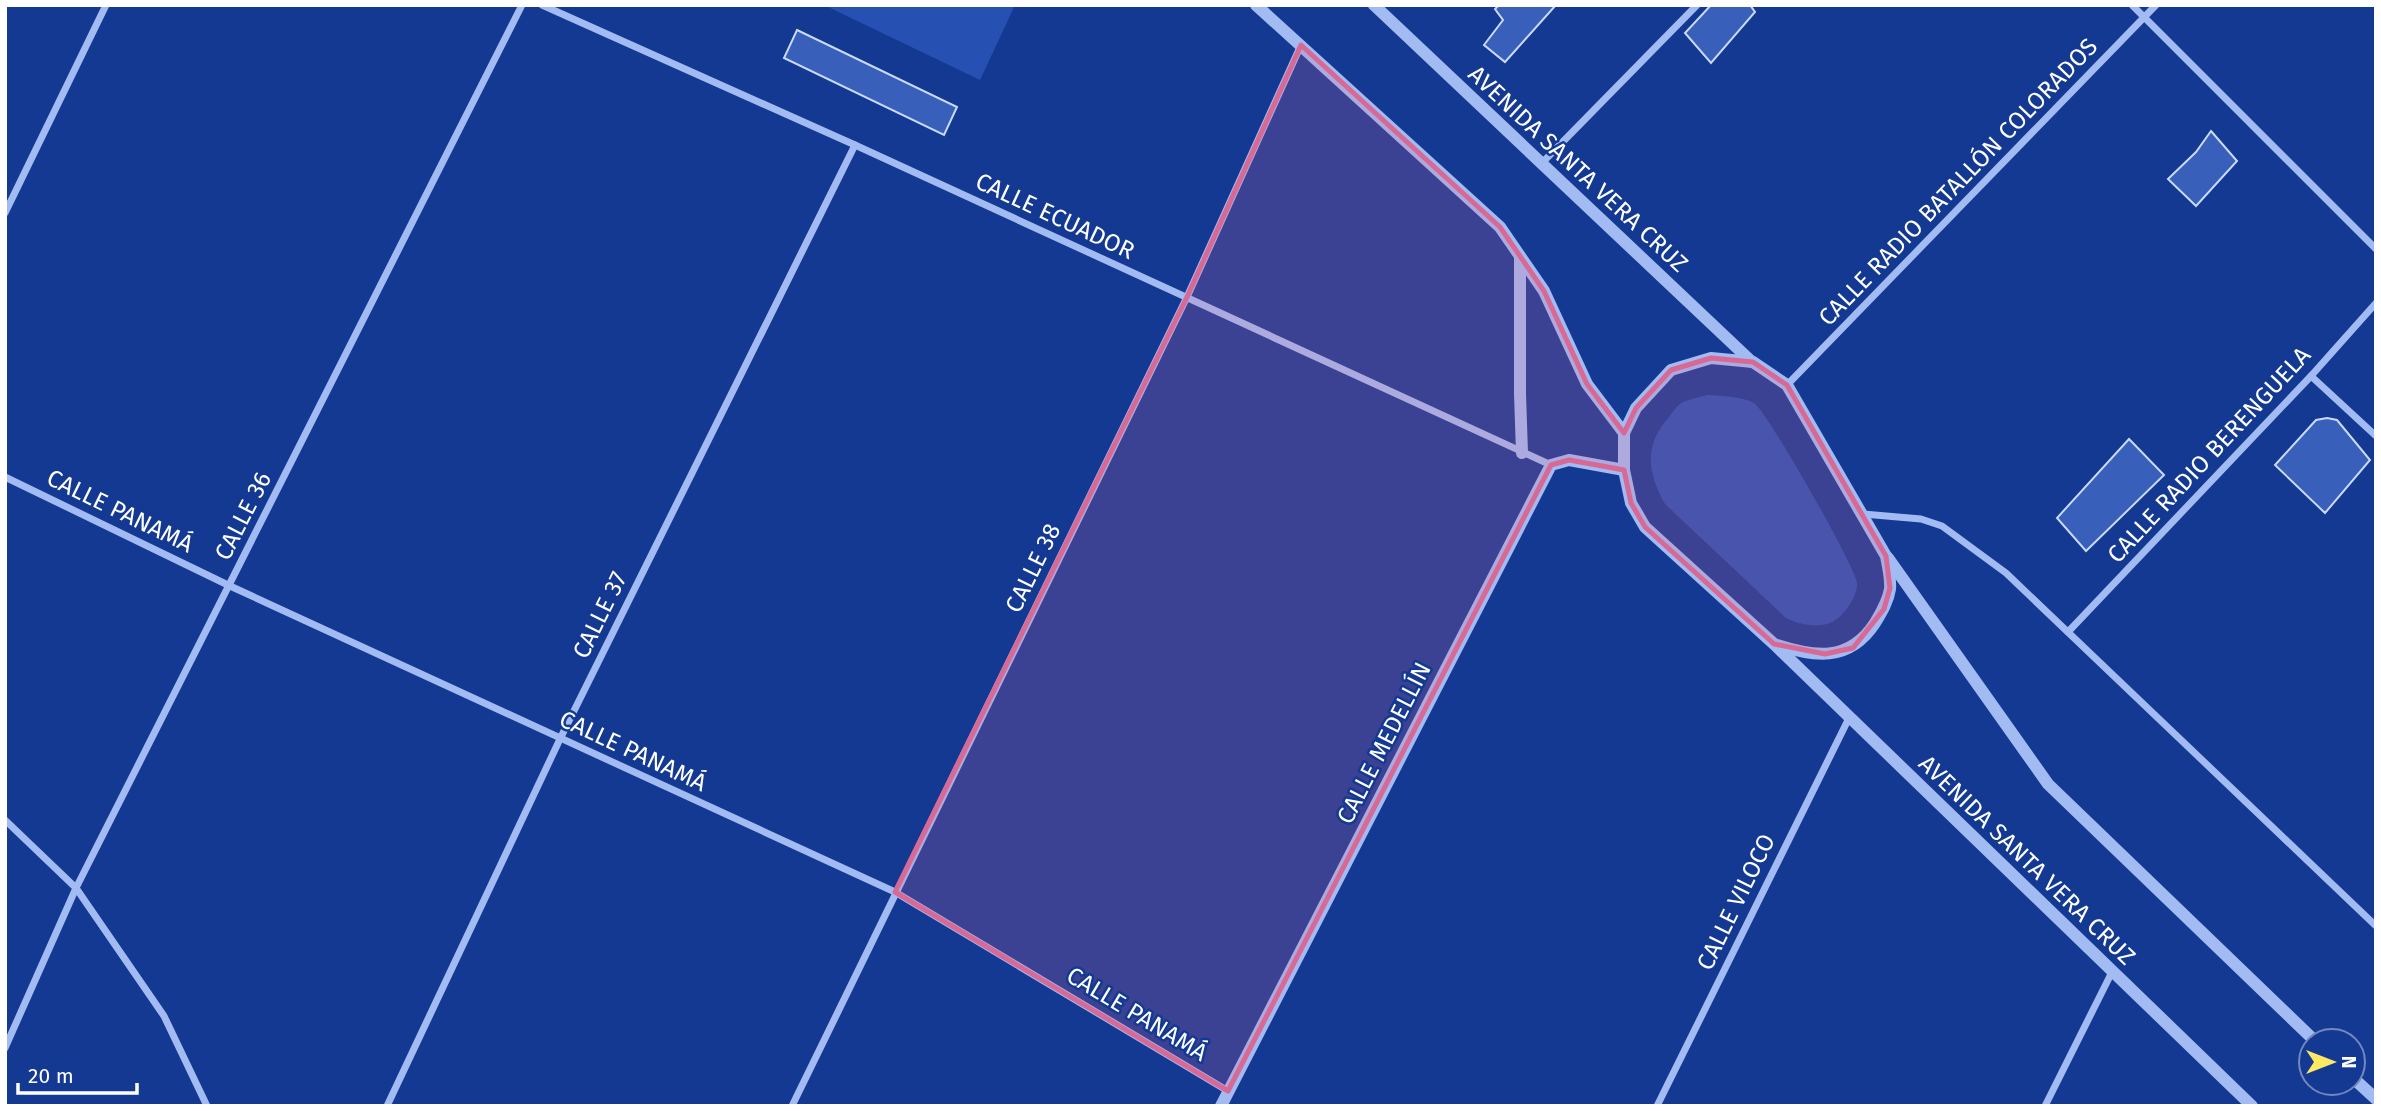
<svg xmlns="http://www.w3.org/2000/svg" width="2381" height="1111" font-family="'Fira Sans',sans-serif">
  <rect width="100%" height="100%" fill="#143993"/>
  <g fill="#2651b2">
    <polygon points="824,5 1015,5 980,80"/>
    <path d="M 1707,395 C 1721,396 1741,396 1754,403 C 1767,411 1855,566 1857,583 C 1858,595 1846,612 1837,619 C 1823,630 1800,625 1786,618 L 1665,504 C 1647,472 1644,445 1669,417 C 1672,413 1676,407 1680,404 C 1687,399 1699,398 1707,395 Z"/>
  </g>
  <g fill="#385fba" stroke="#cad9fc" stroke-width="2">
    <polygon points="1499,5 1556,5 1505,62 1484,45 1503,20 1495,9"/>
    <polygon points="1711,5 1750,5 1755,12 1711,63 1685,33"/>
    <polygon points="797,30 957,107 944,135 784,58"/>
    <polygon points="2211,131 2237,161 2196,206 2168,179 2196,152"/>
    <polygon points="2327,418 2337,420 2370,460 2325,513 2275,465 2316,420"/>
    <polygon points="2129,439 2164,475 2086,551 2057,518"/>
  </g>
  <g fill="none" stroke-linecap="round" stroke-linejoin="round">
    <g stroke="#a2bbf2" stroke-width="7">
      <polyline points="542,5 855,145 1551,465"/>
      <polyline points="2132,5 2376,249"/>
      <polyline points="1541,164 1697,5"/>
      <polyline points="5,213 106,5"/>
      <polyline points="2311,376 2376,436"/>
      <polyline points="1787,385 2156,5"/>
      <polyline points="5,477 230,586 895,892 1228,1091"/>
      <polyline points="1863,514 1921,519 1942,526 2006,573 2376,926"/>
      <polyline points="2068,632 2311,376 2376,303"/>
      <polyline points="5,820 76,888 164,1016 207,1106"/>
      <polyline points="5,1048 76,888 522,5"/>
      <polyline points="387,1106 560,739 855,145"/>
      <polyline points="792,1106 1187,297 1301,45"/>
      <polyline points="1657,1106 1850,716"/>
      <polyline points="2045,1106 2112,972"/>
    </g>
    <g stroke="#a2bbf2" stroke-width="12">
      <polyline points="1256,5 1500,227 1544,291 1587,384 1624,433"/>
      <polyline points="1374,5 1752,362"/>
      <polyline points="1520,257 1520,394 1522,453"/>
      <path d="M 1711,358 L 1753,362 L 1787,385 L 1886,556 C 1888,567 1891,579 1890,589 C 1888,602 1881,613 1875,623 C 1849,663 1813,657 1774,644 L 1645,527 L 1631,503 L 1624,470 L 1624,433 L 1636,408 L 1671,370 Z"/>
      <polyline points="1888,558 2048,784 2315,1041"/>
      <polyline points="1776,646 2252,1106"/>
      <polyline points="2353,1078 2376,1099"/>
      <polyline points="1221,1106 1551,465 1569,460 1624,470"/>
    </g>
  </g>
  <path fill="#d76994" fill-opacity="0.2" stroke="#d76994" stroke-width="5" stroke-linejoin="round" d="M 1301,45 L 1500,227 L 1544,291 L 1587,384 L 1624,433 L 1636,408 L 1671,370 L 1711,358 L 1753,362 L 1787,385 L 1886,556 L 1890,588 L 1884,609 L 1853,648 L 1825,654 L 1774,644 L 1645,527 L 1631,503 L 1624,470 L 1569,460 L 1551,465 L 1228,1091 L 895,892 L 1187,297 Z"/>
  <g text-anchor="middle" dominant-baseline="central" stroke-width="5" stroke-linejoin="round" paint-order="stroke">
    <g font-size="24" fill="#fff" stroke="#143993">
      <text transform="translate(1578 169) rotate(43)">AVENIDA SANTA VERA CRUZ</text>
      <text transform="translate(1958 182) rotate(-46)">CALLE RADIO BATALLÓN COLORADOS</text>
      <text transform="translate(1055 216) rotate(25)">CALLE ECUADOR</text>
      <text transform="translate(2209 455) rotate(-47)">CALLE RADIO BERENGUELA</text>
      <text transform="translate(120 511) rotate(26)">CALLE PANAMÁ</text>
      <text transform="translate(243 516) rotate(-63)">CALLE 36</text>
      <text transform="translate(1033 568) rotate(-64)">CALLE 38</text>
      <text transform="translate(600 615) rotate(-64)">CALLE 37</text>
      <text transform="translate(1384 743) rotate(-63)">CALLE MEDELLÍN</text>
      <text transform="translate(633 751) rotate(25)">CALLE PANAMÁ</text>
      <text transform="translate(2027 860) rotate(44)">AVENIDA SANTA VERA CRUZ</text>
      <text transform="translate(1736 902) rotate(-64)">CALLE VILOCO</text>
      <text transform="translate(1137 1014) rotate(31)">CALLE PANAMÁ</text>
    </g>
  </g>
  <rect width="2381" height="1111" fill="none" stroke="#ffffff" stroke-width="14"/>
  <g transform="translate(2332 1062) rotate(90)"><circle r="33" fill="#143993" stroke="#7288be" stroke-width="2"/>
  <path d="M0-5L12 26L0 18L-12 26Z" fill="#ffe963"/>
  <text y="-10" font-size="19" font-weight="bold" text-anchor="middle" fill="#ffffff">N</text>
  </g>
  <path d="M18 1083v10h119v-10" fill="none" stroke="#ffffff" stroke-width="3.5"/>
  <text x="28" y="1083" font-size="21" fill="#ffffff" stroke="#143993" stroke-width="5" paint-order="stroke">20 m</text>
</svg>
